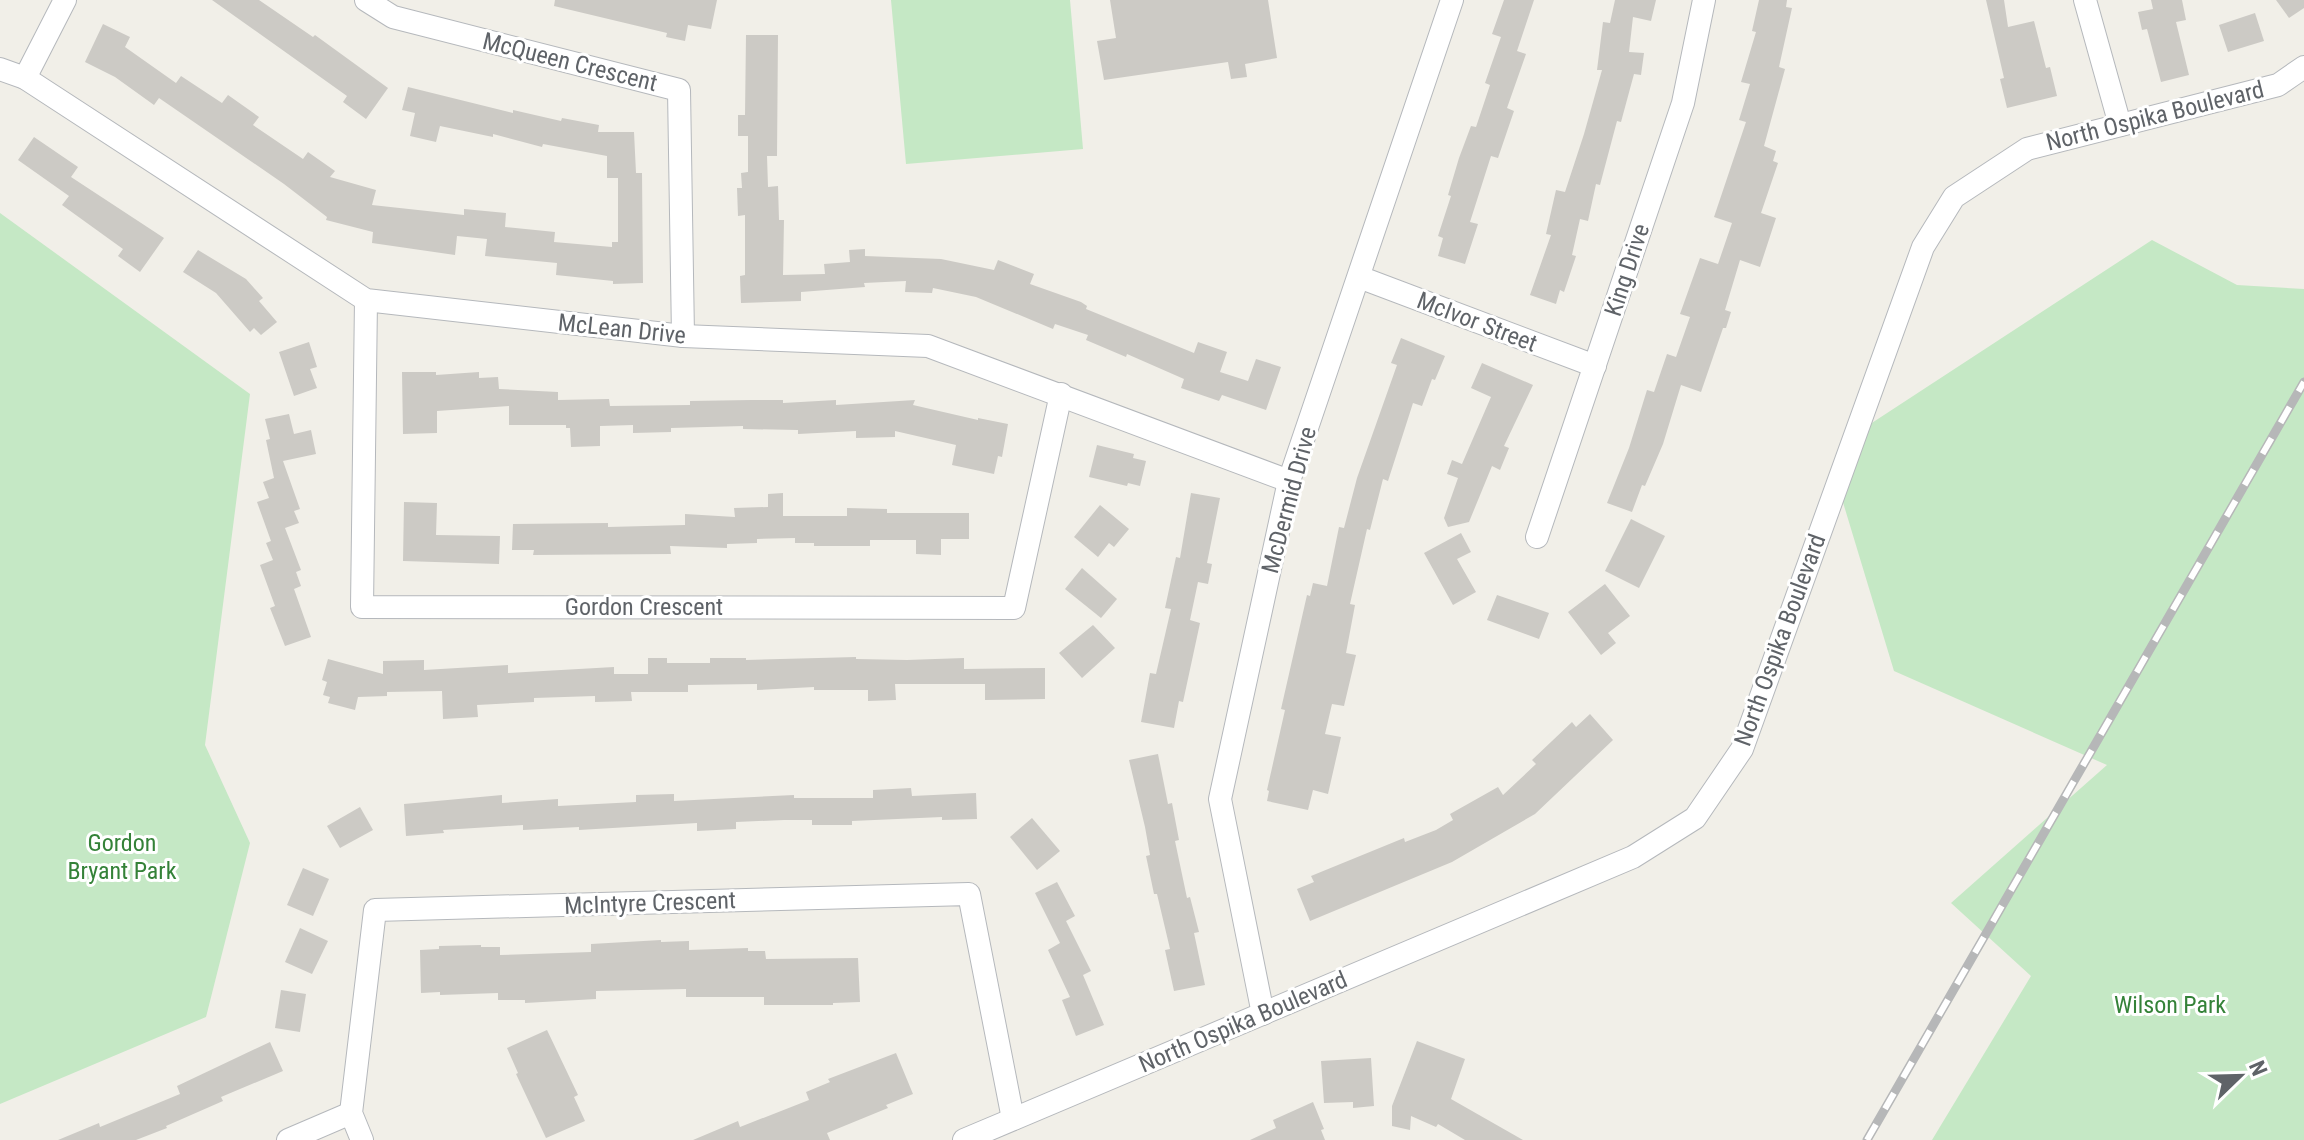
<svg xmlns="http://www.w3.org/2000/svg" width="2304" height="1140" font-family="'Roboto Condensed',sans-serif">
  <rect width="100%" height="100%" fill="#f1efe8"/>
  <g fill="#c5e8c5">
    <polygon points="891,0 1070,0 1083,149 906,164"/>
    <polygon points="0,213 250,394 205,745 250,843 206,1017 0,1104"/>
    <polygon points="2152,240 2237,285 2304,289 2304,1140 1932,1140 2031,976 1951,903 2107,765 1894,671 1832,466 1858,432"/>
  </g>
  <g fill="#cccac5">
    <polygon points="212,0 259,0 313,37 315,35 388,88 366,119 343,102 347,96"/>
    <polygon points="555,0 717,0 711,29 688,25 685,41 666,37 667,33 554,6"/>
    <polygon points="1110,0 1268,0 1277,58 1245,64 1247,77 1231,79 1228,62 1104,80 1097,41 1116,38"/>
    <polygon points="1504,0 1534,0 1517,51 1526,54 1507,108 1514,111 1498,158 1491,156 1470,222 1478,224 1465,264 1438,256 1443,238 1438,236 1451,196 1448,195 1459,158 1471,126 1476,127 1490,85 1485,83 1501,37 1492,34"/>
    <polygon points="1615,0 1656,0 1651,21 1633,17 1629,52 1644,53 1641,75 1634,74 1621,122 1617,121 1600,185 1596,184 1588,221 1580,219 1572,255 1576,256 1564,292 1560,290 1556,304 1530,295 1551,235 1546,234 1556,190 1565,192 1584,134 1602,70 1597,70 1603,22 1610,23"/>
    <polygon points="1759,0 1787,0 1786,7 1792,8 1779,67 1785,69 1764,146 1776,151 1773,161 1778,163 1761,213 1776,218 1760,267 1740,260 1725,310 1731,312 1726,328 1723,328 1701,392 1681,385 1663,444 1645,486 1642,485 1632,512 1607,503 1629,448 1647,390 1654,392 1667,354 1676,357 1690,317 1680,314 1700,258 1718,264 1732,223 1714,217 1746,122 1739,120 1750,84 1741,82 1756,32 1752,31"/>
    <polygon points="1986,0 2004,0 2008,27 2034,21 2046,68 2050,67 2057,96 2007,108 2000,79 2004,78"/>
    <polygon points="2151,0 2182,0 2186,20 2176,22 2189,75 2161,82 2147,29 2142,30 2138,12 2153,9"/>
    <polygon points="2276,0 2304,0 2304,8 2289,18"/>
    <polygon points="2255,13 2264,41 2228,52 2219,25"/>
    <polygon points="103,24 130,37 125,47 176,83 181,76 222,103 228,95 259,117 253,125 303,159 308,152 335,171 330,177 376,190 372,205 464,215 464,209 506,213 505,227 555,232 554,242 612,247 612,242 618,242 618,178 607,178 607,156 543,144 542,147 493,134 493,137 440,126 436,142 410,136 415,113 402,110 408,87 513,113 513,110 561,121 562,118 599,125 598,132 634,132 636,173 642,173 643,283 613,284 613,281 556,275 557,263 485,256 487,239 457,236 455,255 372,243 373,232 326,220 327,217 284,184 159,98 154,105 115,77 85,62"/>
    <polygon points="746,35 778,35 777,156 767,156 768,187 778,186 779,220 784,220 783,275 825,274 824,264 850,262 849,250 865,249 865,256 941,259 994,270 998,260 1034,274 1030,284 1081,302 1087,306 1086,309 1194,353 1198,342 1227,352 1220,372 1248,381 1256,359 1281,367 1266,410 1222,395 1219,401 1181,388 1184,379 1127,354 1126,357 1086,340 1088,335 1055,324 1053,329 976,297 933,288 932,293 905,292 906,281 864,283 865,287 801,292 801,301 741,303 740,276 745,275 745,215 738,216 737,188 742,188 741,173 748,172 748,136 738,136 738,115 745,115"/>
    <polygon points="34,137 78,167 71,177 164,238 140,272 118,256 123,249 62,205 69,196 18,160"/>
    <polygon points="198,250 246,279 263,298 259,301 277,322 261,335 254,328 250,332 216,293 183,272"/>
    <polygon points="1401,338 1445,356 1435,380 1432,379 1422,406 1413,403 1388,481 1383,479 1370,530 1367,529 1350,604 1355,605 1346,653 1356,655 1344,706 1332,704 1325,734 1341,737 1328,794 1313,790 1308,810 1267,801 1269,791 1267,790 1285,710 1281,709 1307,595 1310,596 1313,583 1327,586 1339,527 1344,528 1357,478 1397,365 1391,363"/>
    <polygon points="309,342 317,367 310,369 317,388 294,396 279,352"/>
    <polygon points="1482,363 1533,385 1504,446 1509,448 1500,470 1492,466 1469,522 1448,527 1444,518 1458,478 1447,474 1452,460 1462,464 1491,397 1471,388"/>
    <polygon points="402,372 436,372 436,375 479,372 479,378 498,377 499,389 558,392 558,400 609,399 610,406 690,405 690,401 751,400 783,400 783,403 836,400 836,405 915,400 913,405 978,420 978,418 1008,424 1002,457 998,456 994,474 952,465 956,445 895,431 895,437 856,438 856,431 798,434 798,430 743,429 743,426 671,428 671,432 633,433 633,425 600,426 600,446 571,447 570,428 566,428 566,425 509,425 509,406 437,411 437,433 403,434"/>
    <polygon points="289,414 294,434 311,430 316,454 283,461 300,509 294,511 299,523 285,528 301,570 296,572 301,586 294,589 311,637 285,646 270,608 275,606 260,565 273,560 266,543 271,541 257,502 269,498 263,482 274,478 266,440 270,439 265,419"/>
    <polygon points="1097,445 1134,454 1133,458 1146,461 1140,486 1128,483 1127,486 1089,477"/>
    <polygon points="783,493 783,516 847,516 847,508 887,509 887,513 969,513 969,539 941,539 941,555 916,554 916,540 870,540 870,546 814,546 814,543 795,543 795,538 757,539 757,543 727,544 727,548 670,546 671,554 533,555 534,550 512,550 513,524 608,523 608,527 685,525 685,514 735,517 734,508 768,507 768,494"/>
    <polygon points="1191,493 1220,498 1207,563 1212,564 1208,584 1198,582 1190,620 1200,623 1183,702 1179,701 1174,728 1141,722 1150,673 1156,674 1171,609 1165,608 1176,557 1180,558"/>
    <polygon points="404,502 437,503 436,535 500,536 499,564 403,561"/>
    <polygon points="1100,505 1129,529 1114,547 1109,543 1098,557 1074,537"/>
    <polygon points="1631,519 1665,536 1639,588 1605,571"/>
    <polygon points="1461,533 1471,552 1457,559 1476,592 1453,605 1424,553"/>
    <polygon points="1082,568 1117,599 1101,618 1065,589"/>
    <polygon points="1605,584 1630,616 1608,633 1616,643 1601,655 1568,612"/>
    <polygon points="1497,595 1549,613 1539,639 1487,620"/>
    <polygon points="1093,625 1115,648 1082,678 1059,653"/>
    <polygon points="856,657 856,659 907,660 964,658 964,669 1045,668 1045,699 985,700 985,684 895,684 896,700 868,701 868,690 814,690 814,687 757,690 757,684 688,685 688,692 631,692 632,701 595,702 595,696 534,698 534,702 477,705 478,717 443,719 442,691 387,692 387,696 358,697 355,710 328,703 330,697 323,695 327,682 322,680 328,659 383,674 383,661 424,660 424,670 508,665 508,673 614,667 614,674 648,674 648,658 667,658 667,663 710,663 710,658 746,658 746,660"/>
    <polygon points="1590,714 1613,740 1535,814 1452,862 1310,921 1297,889 1314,882 1311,876 1404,838 1405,842 1436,830 1453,820 1450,814 1498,787 1503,795 1536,764 1532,760 1572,722 1576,727"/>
    <polygon points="1158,754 1168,804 1172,803 1179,840 1175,841 1187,898 1190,897 1199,932 1194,933 1205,985 1174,991 1165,950 1170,949 1157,894 1154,894 1146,856 1150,855 1145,827 1129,760"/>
    <polygon points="911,788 912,796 976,793 977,819 942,820 942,817 852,821 852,825 812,825 812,820 784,820 736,822 736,829 697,831 697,823 579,830 579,827 523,830 523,825 443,830 444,833 406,836 404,804 502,795 502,803 558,799 558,806 636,802 636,795 674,794 674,801 794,795 794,798 873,798 873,790"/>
    <polygon points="360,807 373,830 340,848 327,826"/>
    <polygon points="1032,818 1060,851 1037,870 1010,837"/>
    <polygon points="303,868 329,879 313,916 287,905"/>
    <polygon points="1057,882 1075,916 1066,921 1091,971 1083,975 1104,1025 1076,1036 1062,1000 1070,997 1048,950 1060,943 1035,893"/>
    <polygon points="300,928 328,941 312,974 285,962"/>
    <polygon points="661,940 661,942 689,941 689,950 748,948 748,951 765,951 766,959 858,958 860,1002 833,1003 833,1005 764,1005 764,997 686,997 686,989 596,991 596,999 525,1003 525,1000 498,1000 498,993 440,995 440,992 421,993 420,950 439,949 439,946 481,945 481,947 500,947 500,955 591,952 591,944"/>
    <polygon points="281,990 306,994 300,1032 275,1028"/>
    <polygon points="547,1030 578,1095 574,1097 585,1121 546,1138 516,1074 518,1073 507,1048"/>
    <polygon points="1417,1041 1465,1059 1451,1099 1523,1140 1465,1140 1438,1124 1436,1127 1411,1116 1410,1130 1392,1126 1392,1106"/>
    <polygon points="270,1042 283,1071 221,1097 223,1101 166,1126 167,1128 136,1140 58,1140 99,1123 100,1127 180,1094 177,1086"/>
    <polygon points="896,1053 913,1094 886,1105 888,1108 827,1133 830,1140 693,1140 738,1121 740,1127 809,1100 806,1092 830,1082 828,1079"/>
    <polygon points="1371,1058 1374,1106 1353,1108 1353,1102 1324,1103 1321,1061"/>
    <polygon points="1313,1102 1324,1129 1321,1130 1325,1140 1250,1140 1276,1128 1273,1120"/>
  </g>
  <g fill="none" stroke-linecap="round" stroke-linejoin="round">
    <defs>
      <g id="minor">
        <polyline points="366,0 393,17 679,90 683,336"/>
        <polyline points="2085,0 2120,125"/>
        <polyline points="0,69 25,78 366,300 683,336 928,346 1289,481"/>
        <polyline points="25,78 65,0"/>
        <polyline points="1359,277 1595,366"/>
        <polyline points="366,300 362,607 1014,608 1061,394"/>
        <polyline points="1537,537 1683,103 1704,0"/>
        <polyline points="1263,1014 1220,799 1289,481 1452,0"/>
        <polyline points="288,1140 351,1113"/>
        <polyline points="362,1140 351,1113 375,910 969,894 1013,1119"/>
        <polyline points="964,1140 1633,857 1695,818 1742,749 1923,247 1954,197 2027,149 2278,85 2304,67"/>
      </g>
    </defs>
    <use href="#minor" stroke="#b5b8bc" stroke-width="24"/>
    <use href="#minor" stroke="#fff" stroke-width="22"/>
    <defs>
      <polyline id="rail" points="1867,1140 2304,382"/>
    </defs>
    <use href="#rail" stroke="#b6b7b8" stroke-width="9"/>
    <use href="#rail" stroke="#fff" stroke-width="6" stroke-dasharray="18" stroke-linecap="butt"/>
  </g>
  <g text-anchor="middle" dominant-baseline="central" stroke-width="6" stroke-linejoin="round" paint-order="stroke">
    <g font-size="24" fill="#5f6368" stroke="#fff">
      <text transform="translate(570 62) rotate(14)">McQueen Crescent</text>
      <text transform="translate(2155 116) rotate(-14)">North Ospika Boulevard</text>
      <text transform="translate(1627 270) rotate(-72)">King Drive</text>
      <text transform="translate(1477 322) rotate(21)">McIvor Street</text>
      <text transform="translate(622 329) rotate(6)">McLean Drive</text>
      <text transform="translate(1289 500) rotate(-75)">McDermid Drive</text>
      <text x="644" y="607">Gordon Crescent</text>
      <text transform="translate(1780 640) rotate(-70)">North Ospika Boulevard</text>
      <text transform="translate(650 903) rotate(-2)">McIntyre Crescent</text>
      <text transform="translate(1243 1022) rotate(-23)">North Ospika Boulevard</text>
    </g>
    <g font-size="24" fill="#348238" stroke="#fff">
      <text x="122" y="843">Gordon<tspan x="122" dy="28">Bryant Park</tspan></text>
      <text x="2170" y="1005">Wilson Park</text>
    </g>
  </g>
  <g transform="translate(2240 1076) rotate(67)" stroke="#ffffff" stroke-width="6" paint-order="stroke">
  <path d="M0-6L14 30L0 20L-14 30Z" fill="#5f6368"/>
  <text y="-12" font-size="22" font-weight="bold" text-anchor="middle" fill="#5f6368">N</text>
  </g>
</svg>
